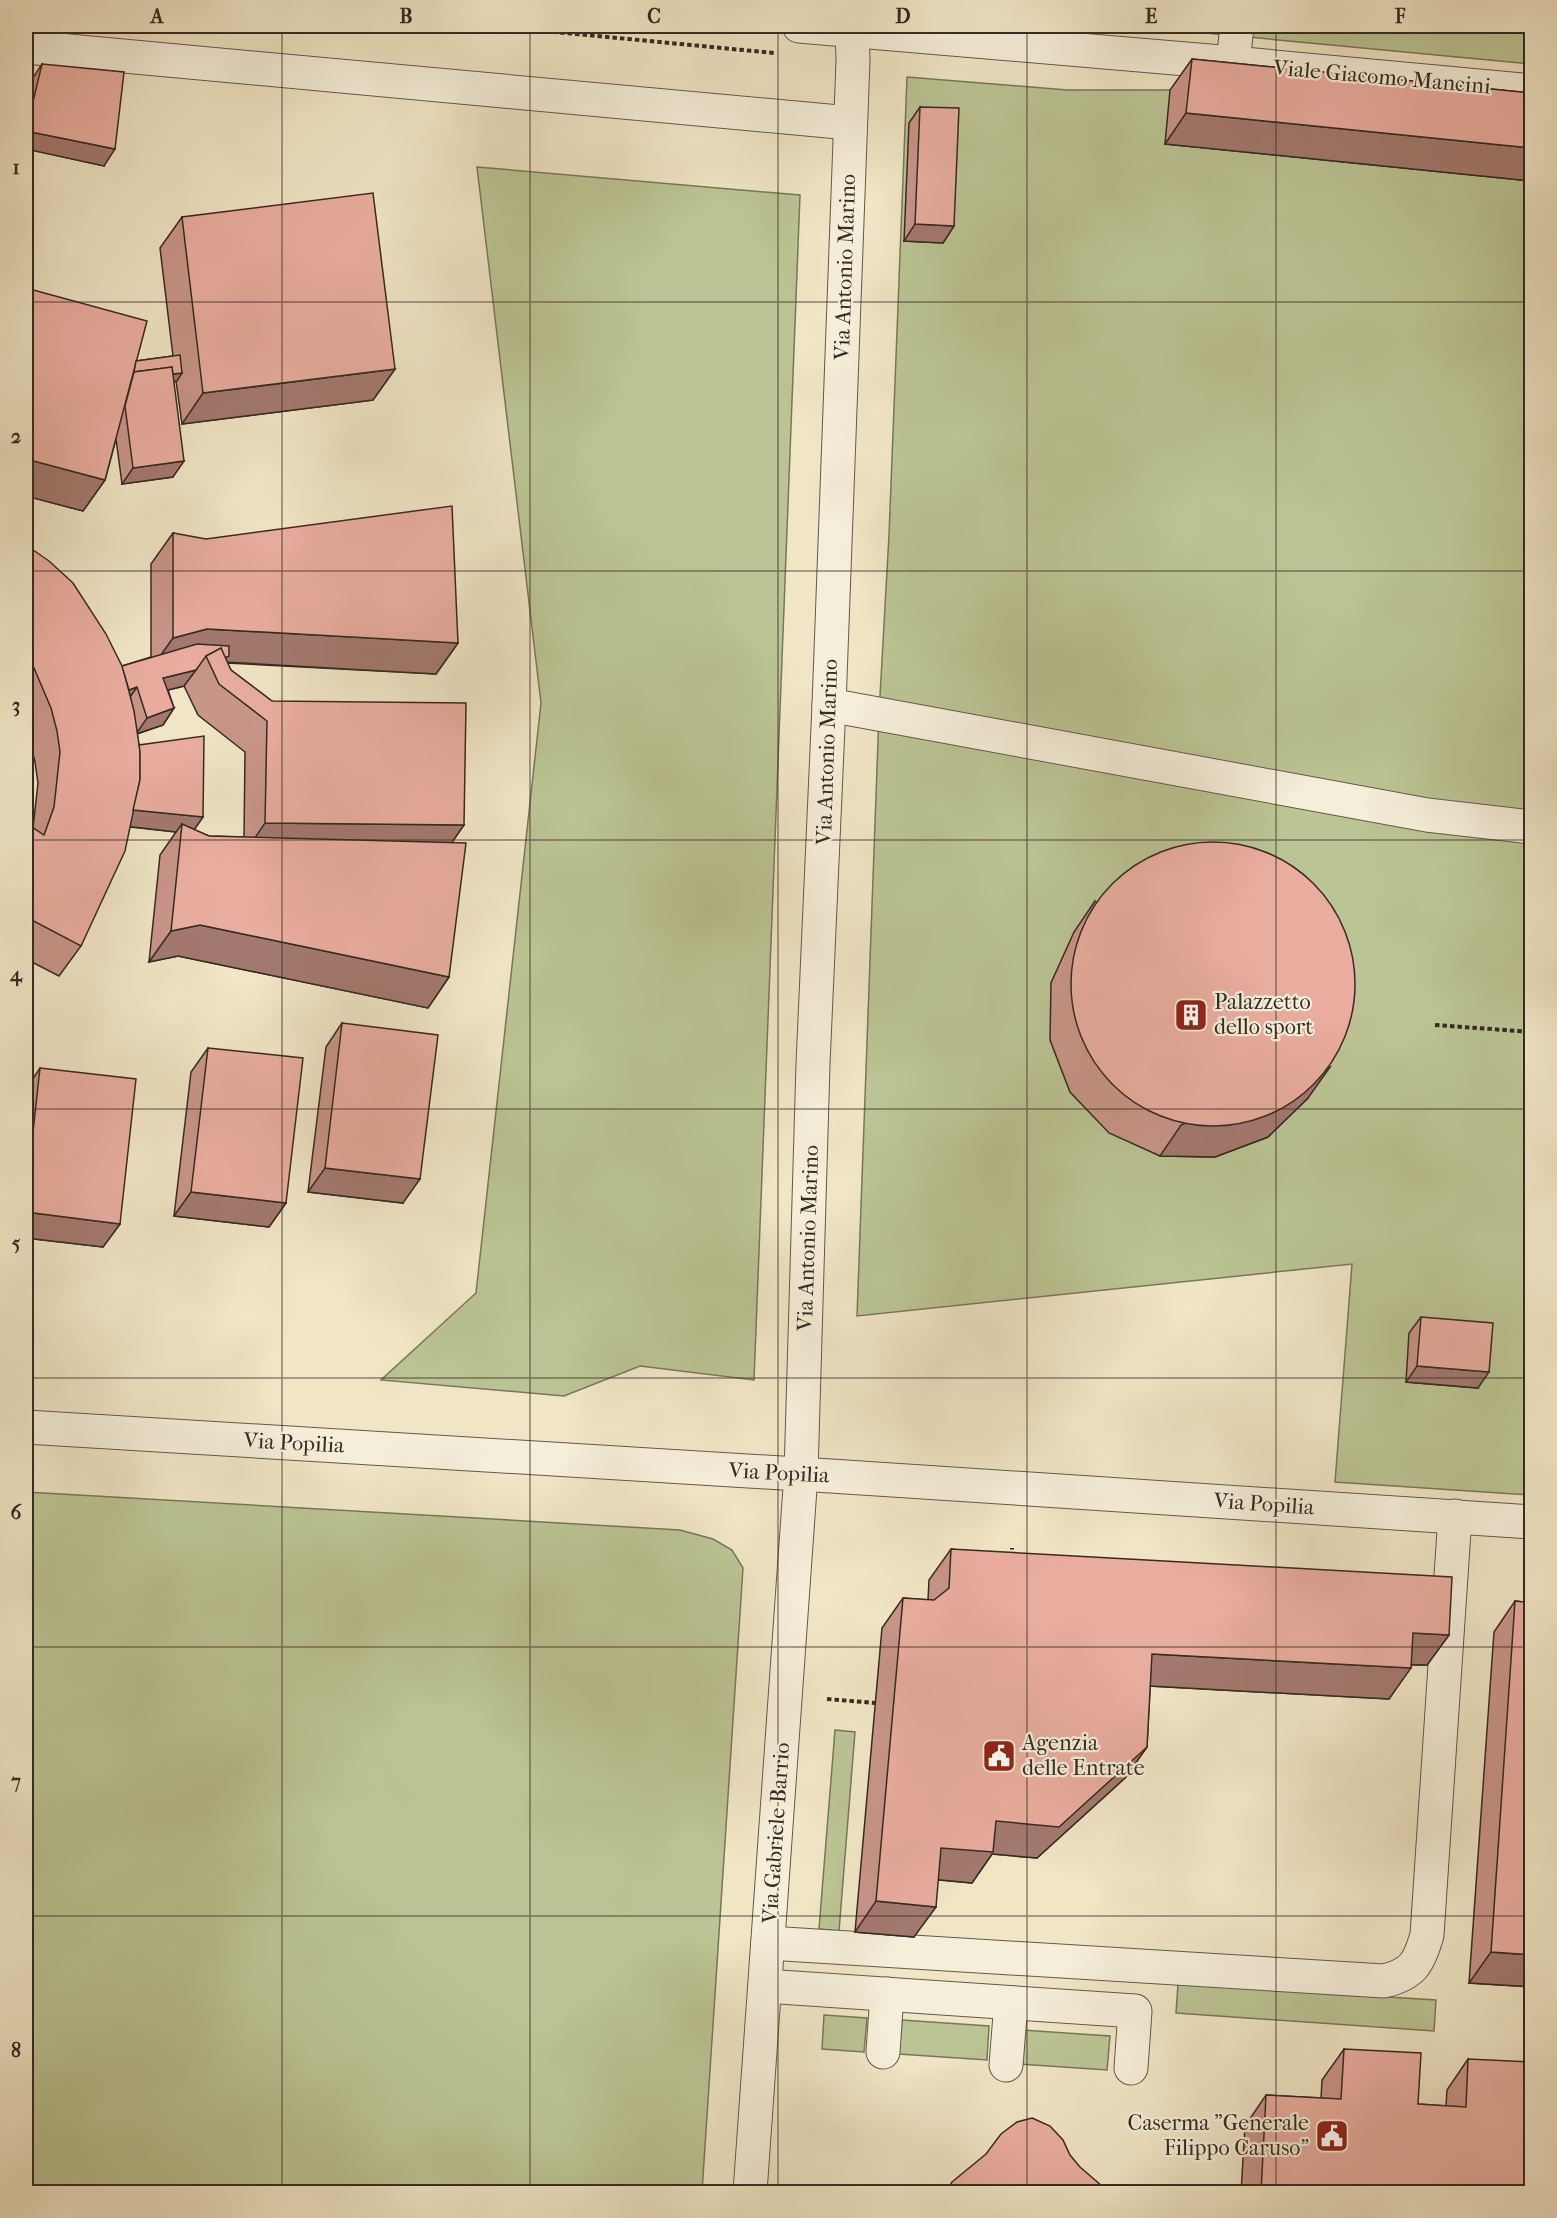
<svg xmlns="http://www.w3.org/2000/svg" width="1557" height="2218" font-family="'IM FELL French Canon',serif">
  <rect width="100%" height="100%" fill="#f0e5c5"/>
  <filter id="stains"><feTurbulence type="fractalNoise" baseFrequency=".00333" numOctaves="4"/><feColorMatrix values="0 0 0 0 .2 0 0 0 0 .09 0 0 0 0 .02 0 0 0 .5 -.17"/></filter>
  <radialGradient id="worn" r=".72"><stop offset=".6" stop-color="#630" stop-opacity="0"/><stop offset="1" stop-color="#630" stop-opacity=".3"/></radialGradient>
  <g fill="#bbc494" stroke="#78775c" stroke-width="1.5">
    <polygon points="1132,26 1531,26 1531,64"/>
    <polygon points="907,77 1067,90 1170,90 1531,126 1531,1495 1335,1482 1352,1264 857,1316 879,714 889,535"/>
    <polygon points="477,167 800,195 754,1380 640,1366 564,1396 381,1380 476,1293 541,703"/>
    <polygon points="26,1492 680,1530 713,1539 732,1550 743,1568 702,2192 26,2192"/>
    <polygon points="835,1730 855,1732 839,1931 819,1929"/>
    <polygon points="1178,1984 1436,2000 1434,2031 1176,2013"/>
    <polygon points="824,2015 867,2018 864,2052 822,2049"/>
    <polygon points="902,2020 989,2026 987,2060 899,2054"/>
    <polygon points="1022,2030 1110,2036 1107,2070 1019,2064"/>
  </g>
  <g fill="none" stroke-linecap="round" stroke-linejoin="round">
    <defs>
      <g id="minor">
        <polyline points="799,26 1233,63 1532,91"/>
        <polyline points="26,47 850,123"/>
        <polyline points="1233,63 1237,26"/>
        <polyline points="829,705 1427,815 1532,827"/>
        <polyline points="26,1427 831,1476 1532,1522"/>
        <path d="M 768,1943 L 1384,1981 C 1413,1974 1419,1963 1427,1935 L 1455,1516"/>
        <polyline points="765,1986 1135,2011 1131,2068"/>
        <polyline points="883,2052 887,1994"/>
        <polyline points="1006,2065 1011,2003"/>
        <polyline points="750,2192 801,1474 813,1064 829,705 853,60 852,30"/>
      </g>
    </defs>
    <use href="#minor" stroke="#64594c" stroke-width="35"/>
    <g stroke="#362a23" stroke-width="4" stroke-dasharray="4.5 3" stroke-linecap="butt">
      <polyline points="493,26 774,53"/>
      <polyline points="1435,1025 1532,1032"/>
      <polyline points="1012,1557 1012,1548"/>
      <polyline points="827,1699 875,1703"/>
    </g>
    <use href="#minor" stroke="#f5eed9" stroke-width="33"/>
  </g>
  <g fill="#c89589" stroke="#362a23" stroke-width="1.5" fill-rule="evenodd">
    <polygon points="1192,59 1532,93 1532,181 1165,144 1170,90"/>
    <polygon points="42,64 104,166 26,149 26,102 31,81"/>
    <polygon points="920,107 954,226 943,243 904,241 909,123"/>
    <polygon points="182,217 395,369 373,400 182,424 176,381 174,381 173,477 122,484 116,439 105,480 83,511 26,496 26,288 136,361 173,356 160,248"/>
    <path d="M 173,533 L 458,643 L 436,674 L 227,663 L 231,670 L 272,701 L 464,825 L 452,842 L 449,977 L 428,1008 L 178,956 L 149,962 L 160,855 L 176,832 L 130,827 L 81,946 L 59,976 L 26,959 L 26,823 L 33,828 L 38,783 L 35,762 L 29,739 L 26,730 L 26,545 L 122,666 L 151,657 L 151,564 ZM 184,686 L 198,715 L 245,752 L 244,837 L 209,836 L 194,830 L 139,745 L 137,734 L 163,725 L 174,708 L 168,690 Z"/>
    <polygon points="1095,901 1308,1098 1268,1137 1215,1157 1160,1156 1109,1133 1070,1092 1050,1040 1051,983 1074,932"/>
    <polygon points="342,1023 403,1203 308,1192 326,1047"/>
    <polygon points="208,1048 286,1203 269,1227 174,1216 191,1072"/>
    <polygon points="40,1068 120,1224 103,1247 26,1238 26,1089"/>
    <polygon points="1421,1317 1478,1388 1406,1382 1409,1333"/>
    <polygon points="951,1549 1449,1635 1427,1665 1411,1665 1389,1699 1150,1686 1147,1747 1125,1778 1037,1858 992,1854 972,1883 938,1880 914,1937 855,1932 882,1628 903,1598 928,1600 929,1580"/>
    <polygon points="1515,1601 1532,1603 1532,1987 1469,1983 1494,1632"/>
    <polygon points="1344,2049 1418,2104 1446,2106 1447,2090 1468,2059 1532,2193 1241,2193 1245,2126 1266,2095 1321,2098 1322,2080"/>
  </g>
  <g fill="#a3796f" stroke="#362a23" stroke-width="1.5">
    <polygon points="1186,113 1532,148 1532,181 1165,144"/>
    <polygon points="26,131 115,149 104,166 26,149"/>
    <polygon points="915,224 954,226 943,243 904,241"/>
    <polygon points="395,369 373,400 182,424 203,393"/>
    <polygon points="182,373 177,381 123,389 125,381"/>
    <polygon points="26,459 105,480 83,511 26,496"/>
    <polygon points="184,461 173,477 122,484 133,468"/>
    <polygon points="207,629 458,643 436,674 225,662 206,656 151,669 173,638"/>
    <polygon points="196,670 184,686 152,694 163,678"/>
    <polygon points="137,687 126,703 116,695"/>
    <polygon points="174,708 163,725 136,734 147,718"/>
    <polygon points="127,809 203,817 192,833 182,824 176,832 116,825"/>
    <polygon points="265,823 464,825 443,855 244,854"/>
    <polygon points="200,925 449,977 428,1008 178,956 149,962 171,931"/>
    <polygon points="1330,1067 1308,1098 1268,1137 1215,1157 1160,1156 1181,1125"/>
    <polygon points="325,1168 420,1179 403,1203 308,1192"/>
    <polygon points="191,1192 286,1203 269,1227 174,1216"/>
    <polygon points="26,1212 120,1224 103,1247 26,1238"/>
    <polygon points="1417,1366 1489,1372 1478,1388 1406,1382"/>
    <polygon points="1413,1633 1449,1635 1427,1665 1391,1664"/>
    <polygon points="1152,1654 1411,1668 1389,1699 1131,1685"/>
    <polygon points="1147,1747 1125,1778 1037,1858 992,1854 972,1883 920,1878 941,1848"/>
    <polygon points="876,1901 936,1907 914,1937 855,1932"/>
    <polygon points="1491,1952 1532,1955 1532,1987 1469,1983"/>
  </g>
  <g fill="#e9ad9f" stroke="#362a23" stroke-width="1.5">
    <polygon points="1192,59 1532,93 1532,148 1186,113"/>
    <polygon points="42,64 124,72 115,149 26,131"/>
    <polygon points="920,107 959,108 954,226 915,224"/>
    <polygon points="373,193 395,369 203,393 182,217"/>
    <polygon points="26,288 147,321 105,480 26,459"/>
    <polygon points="180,355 182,373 173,374 172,367 134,372 136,361"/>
    <polygon points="172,367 184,461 133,468 125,406 134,372"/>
    <polygon points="452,506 458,643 207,629 173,638 173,533 206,539"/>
    <polygon points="26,545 49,561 73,583 106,634 123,668 134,711 140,751 140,780 125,851 81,946 26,917 26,823 44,835 54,807 60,752 57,731 51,708 34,668 26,655"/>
    <polygon points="197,644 229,646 229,656 225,658 221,648 206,656 196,670 163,678 174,708 147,718 137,687 129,690 122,666"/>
    <polygon points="221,648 231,670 272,701 466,703 464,825 265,823 267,721 219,684 206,656"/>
    <polygon points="204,736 203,817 133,810 140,780 140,751 139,745"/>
    <polygon points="182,824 209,836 466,843 449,977 200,925 171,931"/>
    <circle cx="1213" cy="984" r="142"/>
    <polygon points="342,1023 438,1035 420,1179 325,1168"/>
    <polygon points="208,1048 303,1058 286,1203 191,1192"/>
    <polygon points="40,1068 136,1079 120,1224 26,1212 26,1196"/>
    <polygon points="1421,1317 1493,1323 1489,1372 1417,1366"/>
    <polygon points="951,1549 1452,1577 1449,1635 1413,1633 1411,1668 1152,1654 1147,1747 1059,1827 996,1821 993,1852 941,1848 936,1907 876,1901 903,1598 934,1600 949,1588"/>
    <polygon points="1515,1601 1532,1603 1532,1955 1491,1952"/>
    <polygon points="1344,2049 1421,2053 1418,2104 1466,2107 1468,2059 1532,2062 1532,2193 1261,2193 1266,2095 1341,2099"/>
    <polygon points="1032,2118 1050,2126 1063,2140 1070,2155 1080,2167 1110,2193 945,2193 952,2182 986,2154 1001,2134 1017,2122"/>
  </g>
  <path fill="none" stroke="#362a23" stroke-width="1.5" stroke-opacity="0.55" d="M 282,26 L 282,2192M 530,26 L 530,2192M 778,26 L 778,2192M 1027,26 L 1027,2192M 1276,26 L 1276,2192M 26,302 L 1532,302M 26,571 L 1532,571M 26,840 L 1532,840M 26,1109 L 1532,1109M 26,1378 L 1532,1378M 26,1647 L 1532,1647M 26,1916 L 1532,1916"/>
  <defs>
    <symbol id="building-square" viewBox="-11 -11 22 22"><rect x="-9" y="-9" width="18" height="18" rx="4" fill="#8f2418" stroke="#f5eed9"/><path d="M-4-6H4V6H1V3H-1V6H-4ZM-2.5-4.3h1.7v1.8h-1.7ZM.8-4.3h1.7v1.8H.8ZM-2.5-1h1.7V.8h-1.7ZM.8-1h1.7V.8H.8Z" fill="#fff"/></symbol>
    <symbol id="civic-square" viewBox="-11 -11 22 22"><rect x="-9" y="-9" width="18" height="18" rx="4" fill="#8f2418" stroke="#f5eed9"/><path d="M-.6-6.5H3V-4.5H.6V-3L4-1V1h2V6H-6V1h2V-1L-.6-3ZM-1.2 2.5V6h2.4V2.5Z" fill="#fff"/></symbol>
  </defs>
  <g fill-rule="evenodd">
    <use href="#building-square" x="1172" y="996" width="38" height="38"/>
    <use href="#civic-square" x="980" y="1737" width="38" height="38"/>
    <use href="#civic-square" x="1313" y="2117" width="38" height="38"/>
  </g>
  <g text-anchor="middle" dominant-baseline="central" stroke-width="4.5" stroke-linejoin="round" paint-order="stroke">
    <g font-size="22" fill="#362a23" stroke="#f5eed9">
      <text transform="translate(1382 77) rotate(5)">Viale Giacomo Mancini</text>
      <text transform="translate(845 267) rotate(-88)">Via Antonio Marino</text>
      <text transform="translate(827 752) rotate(-88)">Via Antonio Marino</text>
      <text transform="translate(808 1238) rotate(-88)">Via Antonio Marino</text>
      <text transform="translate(294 1443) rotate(3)">Via Popilia</text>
      <text transform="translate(779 1473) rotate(3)">Via Popilia</text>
      <text transform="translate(1264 1504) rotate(4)">Via Popilia</text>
      <text transform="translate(776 1833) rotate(-86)">Via Gabriele Barrio</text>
    </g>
    <g font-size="22" fill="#362a23" stroke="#f5eed9" text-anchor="start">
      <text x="1214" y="1002">Palazzetto<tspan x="1214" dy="25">dello sport</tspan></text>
      <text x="1022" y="1743">Agenzia<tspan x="1022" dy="25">delle Entrate</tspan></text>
      <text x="1309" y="2123" text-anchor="end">Caserma "Generale<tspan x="1309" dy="25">Filippo Caruso"</tspan></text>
    </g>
  </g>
  <rect width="1557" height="2218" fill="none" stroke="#f0e5c5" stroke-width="66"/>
  <rect x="33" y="33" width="1491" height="2152" fill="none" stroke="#362a23" stroke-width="2"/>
  <g font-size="20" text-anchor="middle" font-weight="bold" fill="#362a23">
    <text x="157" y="23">A</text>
    <text x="406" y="23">B</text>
    <text x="654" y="23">C</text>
    <text x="903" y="23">D</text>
    <text x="1151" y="23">E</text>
    <text x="1400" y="23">F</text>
    <text x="16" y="174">1</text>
    <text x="16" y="443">2</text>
    <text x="16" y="712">3</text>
    <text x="16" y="981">4</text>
    <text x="16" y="1250">5</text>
    <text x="16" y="1519">6</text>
    <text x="16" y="1788">7</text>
    <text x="16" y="2057">8</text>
  </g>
  <rect width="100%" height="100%" filter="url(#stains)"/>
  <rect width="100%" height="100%" fill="url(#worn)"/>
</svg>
